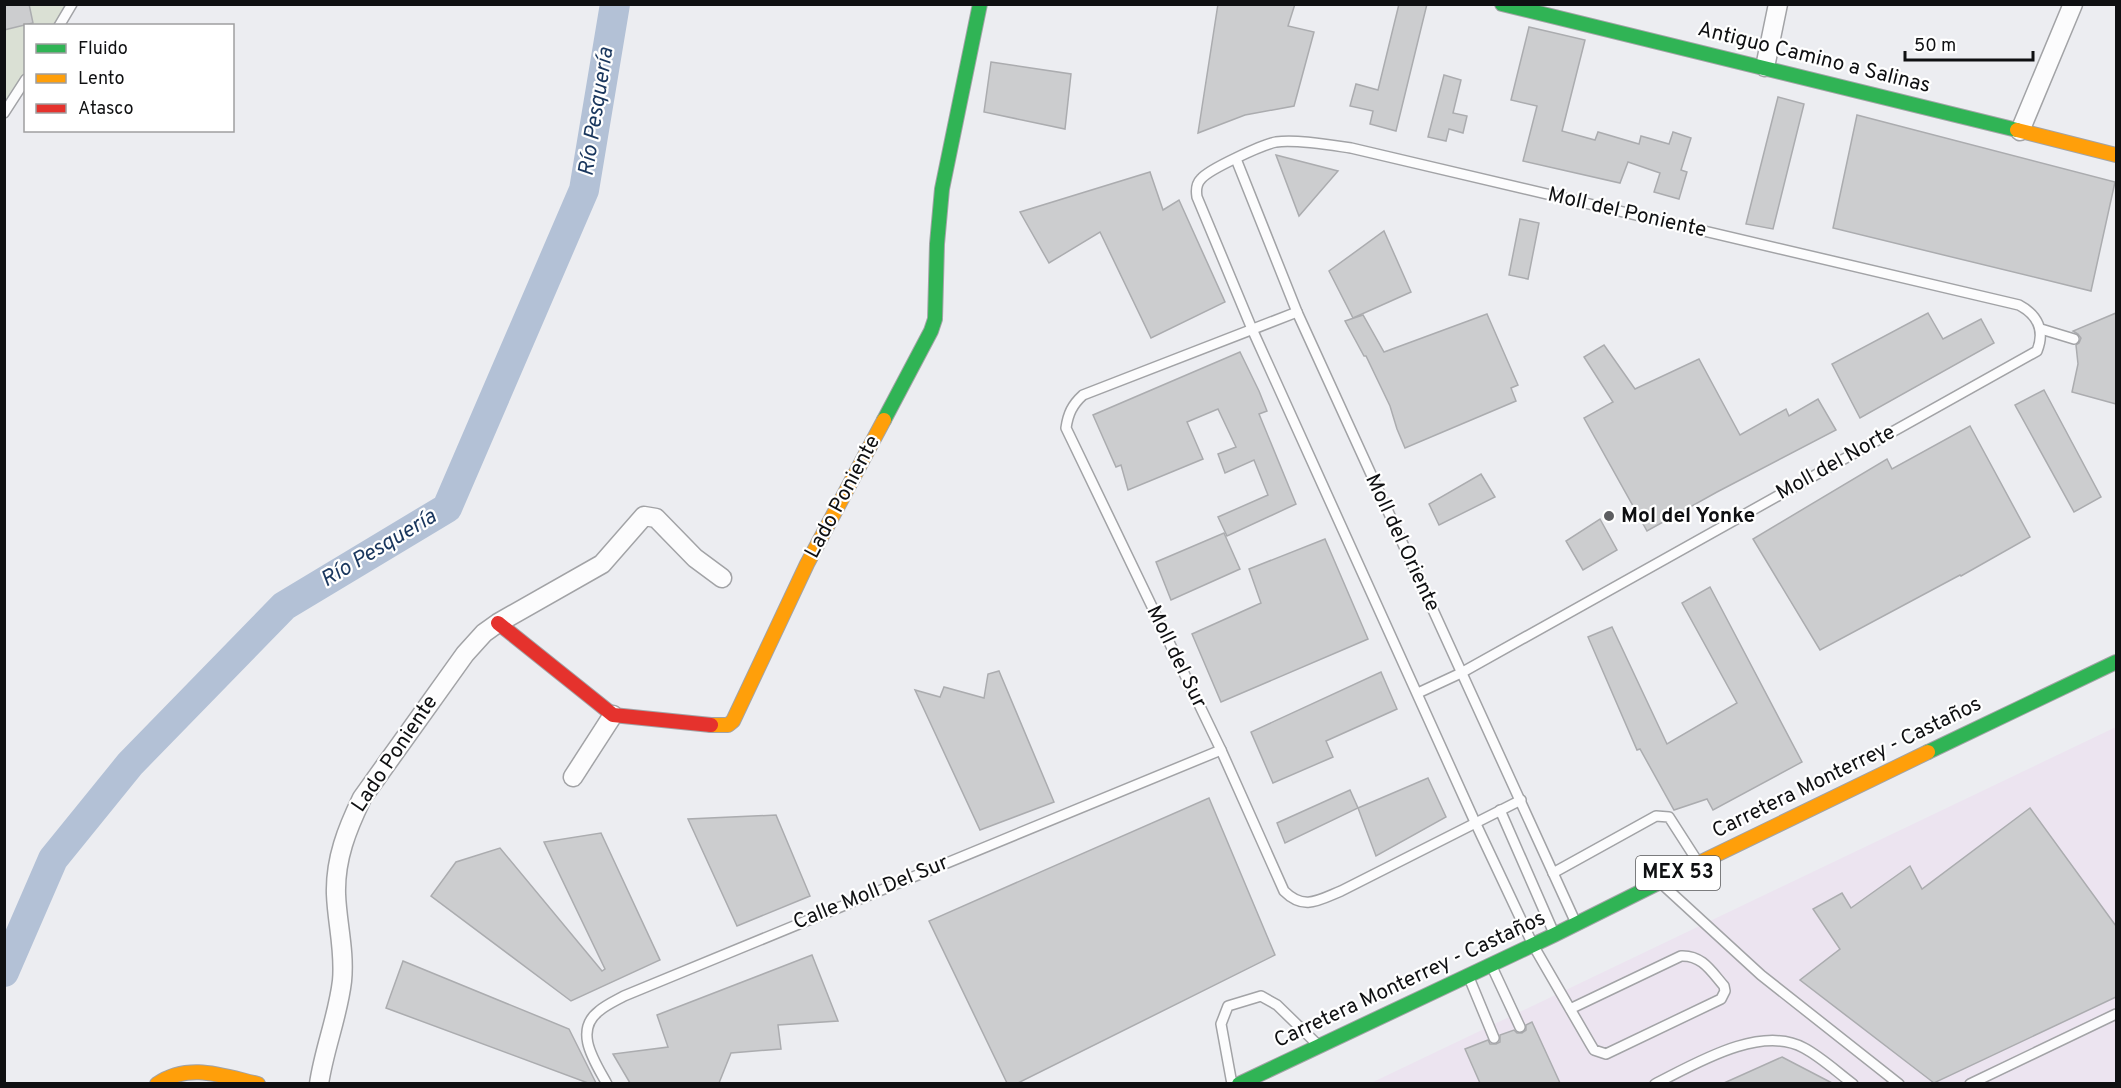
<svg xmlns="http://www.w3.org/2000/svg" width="2121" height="1088" font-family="Overpass,sans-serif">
  <rect width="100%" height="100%" fill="#ecedf1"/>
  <polygon fill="#ece4f0" points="2116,727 2116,1083 1371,1083"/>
  <polygon fill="#dae0d4" points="5,5 70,5 57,25 26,26 25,76 5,110"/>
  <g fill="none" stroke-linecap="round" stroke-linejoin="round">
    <polyline stroke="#b3c1d6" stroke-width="30" points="4,972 53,859 130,764 284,606 447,508 584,190 615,4"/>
  </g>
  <g fill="#cccdcf" stroke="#abacaf" stroke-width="1.5">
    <polygon points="4,4 29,4 33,23 4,30"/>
    <polygon points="1218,4 1295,4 1288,26 1314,32 1294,106 1245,115 1198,133"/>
    <polygon points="1399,4 1427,4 1396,131 1370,124 1373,111 1350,106 1356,84 1378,90"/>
    <polygon points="1529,27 1585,40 1562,131 1595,140 1598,132 1639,144 1641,136 1669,144 1673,132 1691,138 1681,170 1687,172 1679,199 1654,192 1660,173 1628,162 1620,183 1523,161 1537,106 1511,100"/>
    <polygon points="991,62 1071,74 1065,129 984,112"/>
    <polygon points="1444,75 1461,80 1453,113 1467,116 1463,133 1449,129 1446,141 1428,137"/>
    <polygon points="1778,97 1804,104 1773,229 1746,224"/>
    <polygon points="1857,115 2115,182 2091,291 1833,228"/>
    <polygon points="1276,155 1338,171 1299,216"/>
    <polygon points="1150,172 1163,210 1179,200 1225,302 1151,338 1100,232 1049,263 1020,212"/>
    <polygon points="1520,219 1539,223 1528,279 1509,275"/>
    <polygon points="1384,231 1411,292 1353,318 1329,271"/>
    <polygon points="1928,313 1943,339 1981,319 1994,343 1860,418 1832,364"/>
    <polygon points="2116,313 2116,404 2072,392 2078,364 2076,345 2079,343 2081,338 2078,334 2073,331"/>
    <polygon points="1487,314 1518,385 1511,388 1516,401 1405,448 1397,429 1390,406 1366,356 1364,356 1345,321 1363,315 1384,352"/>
    <polygon points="1604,345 1635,389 1699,359 1740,435 1786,409 1789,416 1818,399 1836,430 1717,492 1647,531 1584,418 1613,402 1584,357"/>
    <polygon points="1240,352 1259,391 1267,411 1259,414 1296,504 1227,536 1218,517 1268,495 1254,460 1225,473 1218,454 1236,447 1218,409 1187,422 1203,459 1128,490 1121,465 1116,467 1093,415"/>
    <polygon points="2044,390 2101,497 2074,512 2015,405"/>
    <polygon points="1970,426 2030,537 1961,576 1960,575 1820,650 1753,539 1887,459 1892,469"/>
    <polygon points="1481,474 1495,497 1439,525 1429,504"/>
    <polygon points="1600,519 1617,550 1583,570 1566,541"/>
    <polygon points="1224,533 1240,569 1171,600 1156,562"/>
    <polygon points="1325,539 1368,639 1221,702 1192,634 1261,603 1249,569"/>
    <polygon points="1710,587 1802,762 1713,810 1707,799 1674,810 1640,749 1637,750 1588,637 1612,627 1667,744 1737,703 1682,603"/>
    <polygon points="999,671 1054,802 980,830 915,690 940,697 944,687 984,698 988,674"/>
    <polygon points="1381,672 1397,709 1326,741 1333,757 1273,783 1251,732"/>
    <polygon points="1428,778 1446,817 1376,856 1358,808"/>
    <polygon points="1350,790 1358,808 1285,843 1277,823"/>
    <polygon points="1209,798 1275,955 1018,1083 1007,1083 929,921"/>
    <polygon points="2030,808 2116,926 2116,997 1934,1083 1800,980 1840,949 1813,909 1842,893 1851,908 1910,866 1922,889"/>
    <polygon points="776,815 810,896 737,926 688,819"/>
    <polygon points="601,833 660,960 571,1001 431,896 456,862 500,848 602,971 605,969 544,842"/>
    <polygon points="812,955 838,1021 778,1025 781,1049 731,1053 719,1083 630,1083 613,1054 668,1047 657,1015"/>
    <polygon points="403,961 569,1029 596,1083 588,1083 386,1008"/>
    <polygon points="1532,1022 1560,1083 1480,1083 1465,1049 1488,1040 1490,1044 1496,1044 1500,1042 1500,1035 1514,1030 1517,1033 1522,1033 1526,1030 1526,1025"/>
    <polygon points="1782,1057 1832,1083 1724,1083"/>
  </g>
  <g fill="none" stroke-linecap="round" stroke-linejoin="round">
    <defs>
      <g id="lane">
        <polyline points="59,26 72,4"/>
        <polyline points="4,113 26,79"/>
        <polyline points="1236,159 1297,312 1575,921"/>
        <path d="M 1297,312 L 1083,395 C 1072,405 1068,414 1066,428 L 1221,750 L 1284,891 C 1304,911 1319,900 1341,891 L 1521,800"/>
        <polyline points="2041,329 2074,339"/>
        <path d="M 1418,693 L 1461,673 L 2037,351 C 2045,331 2038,315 2019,305 L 1351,148 C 1330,145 1296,139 1276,142 C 1262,145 1209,169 1201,179 C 1196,184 1196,191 1197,197 L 1252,329 L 1475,822 L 1533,945 L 1591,1045 L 1594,1050 L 1606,1054 L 1721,999 L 1725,991 L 1724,986 C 1711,971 1702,955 1681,956 L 1570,1009"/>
        <polyline points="1500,810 1553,931"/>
        <polyline points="1553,873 1656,816 1669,817 1696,859"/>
        <polyline points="1664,886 1761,975 1899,1084"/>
        <polyline points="1493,969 1520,1027"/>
        <polyline points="1470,980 1494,1038"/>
        <path d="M 607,1084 C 595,1062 573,1031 599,1011 C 606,1005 615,1001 624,996 L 1221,750"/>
        <polyline points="1232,1084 1221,1024 1228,1006 1261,996 1277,1005 1315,1042"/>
        <path d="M 1655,1084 C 1695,1064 1760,1024 1804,1048 C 1821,1057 1837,1072 1853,1084"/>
        <polyline points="1970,1084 2116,1014"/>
      </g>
      <g id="street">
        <polyline points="1765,67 1778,4"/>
        <polyline points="2020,131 2073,4"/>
        <polyline points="573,777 613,715"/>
        <path d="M 319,1084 C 324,1049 338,1016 342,981 C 345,951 337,923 336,894 C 335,859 347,829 362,798 L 465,654 L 484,633 L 498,623 L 602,564 L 644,516 L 656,518 L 695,558 L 722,578"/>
      </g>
      <g id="fast">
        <polyline points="1502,4 2017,130"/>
        <polyline points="884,420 931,331 935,319 937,244 942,189 980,4"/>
        <polyline points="1928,752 2116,662"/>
        <polyline points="1239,1084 1554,935 1660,882"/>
      </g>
      <g id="slow">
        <polyline points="2017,130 2116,155"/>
        <polyline points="711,725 728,725 733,721 807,564 884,420"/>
        <polyline points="1660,882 1928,752"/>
        <path d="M 157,1084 C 189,1062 223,1076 258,1084"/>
      </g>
      <polyline id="jam" points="498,623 613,715 711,725"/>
    </defs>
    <use href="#lane" stroke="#a2a3a6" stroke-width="12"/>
    <use href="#street" stroke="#a2a3a6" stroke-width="21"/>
    <use href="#fast" stroke="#a2a3a6" stroke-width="16"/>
    <use href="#slow" stroke="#a2a3a6" stroke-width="16"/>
    <use href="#jam" stroke="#a2a3a6" stroke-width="16"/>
    <use href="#lane" stroke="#fcfcfd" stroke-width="9"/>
    <use href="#street" stroke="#fcfcfd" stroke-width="18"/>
    <use href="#fast" stroke="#30b455" stroke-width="14"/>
    <use href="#slow" stroke="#ff9f0a" stroke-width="14"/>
    <use href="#jam" stroke="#e5322d" stroke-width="14"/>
  </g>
  <circle fill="#5c5d60" stroke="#fff" stroke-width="2" cx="1609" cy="516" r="6"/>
  <g text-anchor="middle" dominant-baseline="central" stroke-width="4.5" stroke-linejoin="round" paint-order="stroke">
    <rect fill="#fff" stroke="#575859" stroke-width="1.5" x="1636" y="856" width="84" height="34" rx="4.5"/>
    <g font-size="20" font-weight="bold" fill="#0f1012">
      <text x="1678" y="873">MEX 53</text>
    </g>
    <g font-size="21" fill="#0f1012" stroke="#fff">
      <text transform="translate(1814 58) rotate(14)">Antiguo Camino a Salinas</text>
      <text transform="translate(1627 213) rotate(13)">Moll del Poniente</text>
      <text transform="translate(1836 463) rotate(-29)">Moll del Norte</text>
      <text transform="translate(843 497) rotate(-62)">Lado Poniente</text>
      <text transform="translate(1402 543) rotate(65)">Moll del Oriente</text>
      <text transform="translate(1176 657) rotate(64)">Moll del Sur</text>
      <text transform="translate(395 754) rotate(-56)">Lado Poniente</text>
      <text transform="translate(1847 768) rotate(-26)">Carretera Monterrey - Castaños</text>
      <text transform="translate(871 893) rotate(-22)">Calle Moll Del Sur</text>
      <text transform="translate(1410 980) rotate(-25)">Carretera Monterrey - Castaños</text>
    </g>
    <g font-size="21" font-weight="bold" fill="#0f1012" stroke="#fff" text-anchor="start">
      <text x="1621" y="516">Mol del Yonke</text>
    </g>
    <g font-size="22" font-style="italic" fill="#19365d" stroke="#fff">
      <text transform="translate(597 112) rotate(-81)">Río Pesquería</text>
      <text transform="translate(379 549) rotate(-31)">Río Pesquería</text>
    </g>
  </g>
  <rect width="2121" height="1088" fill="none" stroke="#0f1012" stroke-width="12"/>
  <rect x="24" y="24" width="210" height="108" fill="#ffffff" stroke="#9f9fa0" stroke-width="1.5"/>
  <rect x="36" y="44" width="30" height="9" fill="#30b455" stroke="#9f9fa0" stroke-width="1.5"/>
  <text x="78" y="54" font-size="18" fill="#0f1012">Fluido</text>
  <rect x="36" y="74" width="30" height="9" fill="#ff9f0a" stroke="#9f9fa0" stroke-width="1.5"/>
  <text x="78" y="84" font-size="18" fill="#0f1012">Lento</text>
  <rect x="36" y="104" width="30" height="9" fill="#e5322d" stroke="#9f9fa0" stroke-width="1.5"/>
  <text x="78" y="114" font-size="18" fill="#0f1012">Atasco</text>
  <path d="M1905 51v9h128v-9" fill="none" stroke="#0f1012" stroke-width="3"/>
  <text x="1914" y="51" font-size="18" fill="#0f1012" stroke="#ffffff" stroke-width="4.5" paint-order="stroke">50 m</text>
</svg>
